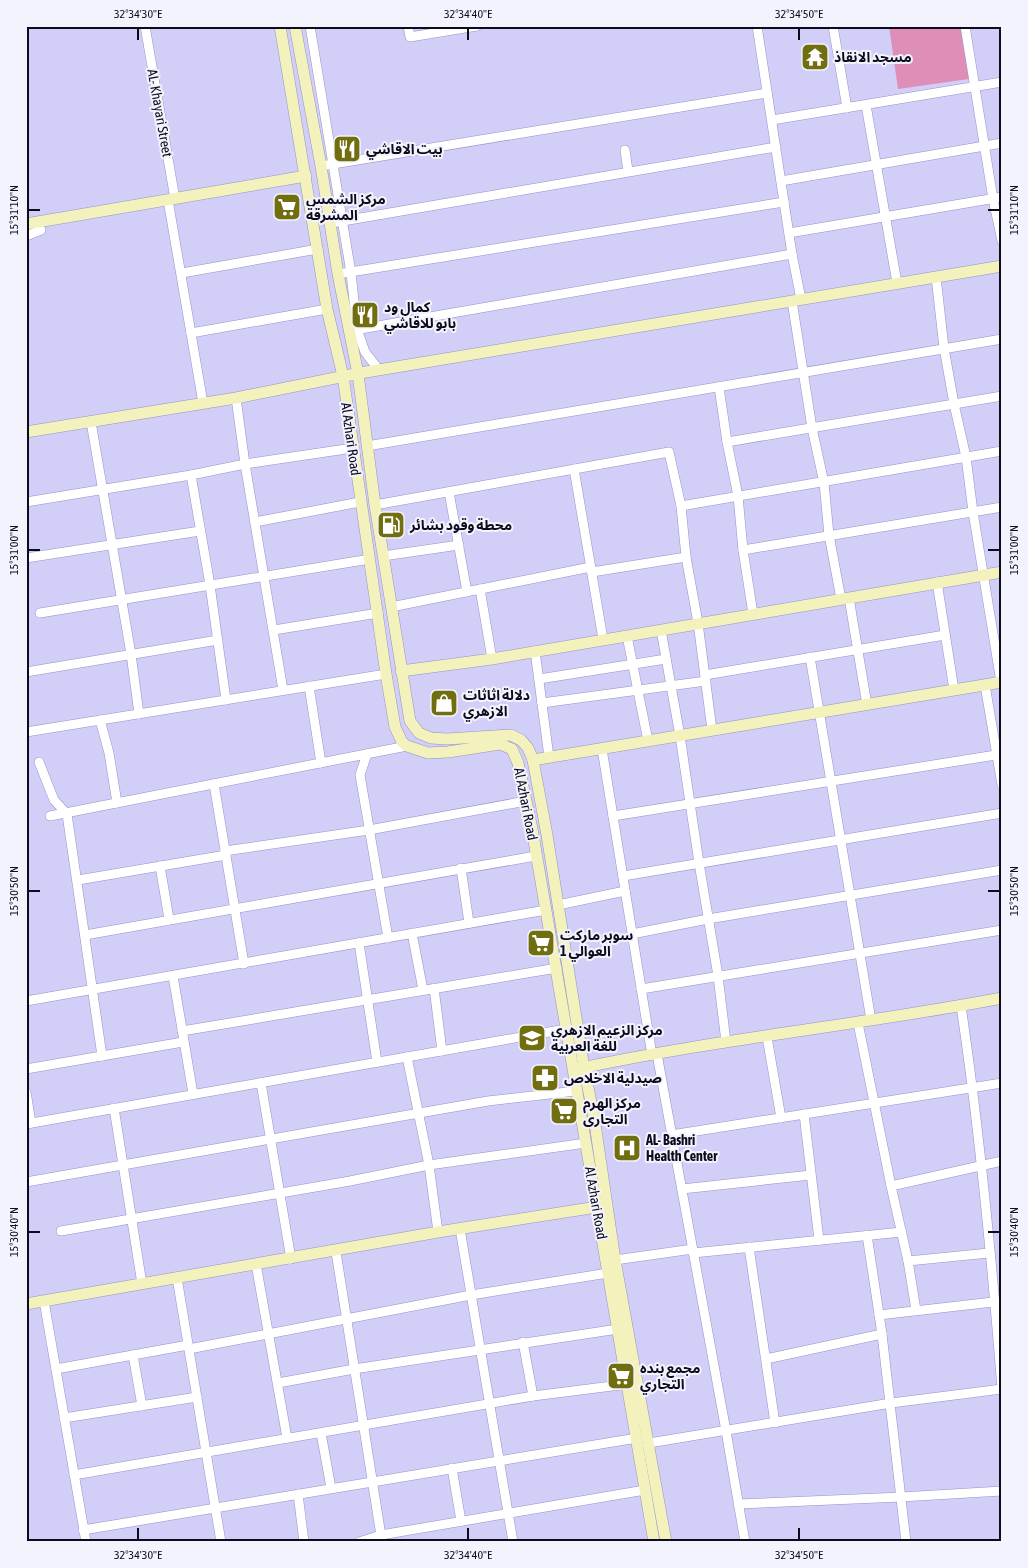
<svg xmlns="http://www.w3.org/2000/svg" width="1028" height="1568" font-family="'Asap Condensed','Noto Sans Arabic',sans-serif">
  <rect width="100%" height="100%" fill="#d1cef7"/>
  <polygon fill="#de8eb7" points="889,26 962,26 969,79 898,89"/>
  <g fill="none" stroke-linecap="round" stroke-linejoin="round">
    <defs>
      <g id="street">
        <polyline points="145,26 175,199"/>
        <polyline points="310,26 351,273 357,329 365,352 379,370"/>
        <polyline points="408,26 410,37 477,26"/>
        <polyline points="757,26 792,254 801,299"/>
        <polyline points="833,26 847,108"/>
        <polyline points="965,26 993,199 1002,241"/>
        <polyline points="866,105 897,283"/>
        <polyline points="772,120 1002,82"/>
        <polyline points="625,150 628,171"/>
        <polyline points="321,166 767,93"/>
        <polyline points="781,181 1002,143"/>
        <polyline points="168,200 203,403"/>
        <polyline points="331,223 776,147"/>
        <polyline points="789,233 1002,197"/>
        <polyline points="26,236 41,230"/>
        <polyline points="182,273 318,249"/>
        <polyline points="338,274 784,202"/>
        <polyline points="936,277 944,348 954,404 966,457 973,512 1001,682"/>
        <polyline points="792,301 812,428 824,483 829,535 841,599"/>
        <polyline points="349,331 792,254"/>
        <polyline points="191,333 327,309"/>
        <polyline points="719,387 727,442 738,496 743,550 753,614"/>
        <polyline points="236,398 245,464 283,690"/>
        <polyline points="91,422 131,654 139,714"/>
        <polyline points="727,442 1002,396"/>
        <polyline points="367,446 1002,339"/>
        <polyline points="574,469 603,639"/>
        <polyline points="191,475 210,585 226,700"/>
        <polyline points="449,492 467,592"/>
        <polyline points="26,502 191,475 245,464 353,448"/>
        <polyline points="375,505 669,452 681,506 686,557 698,623 712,730"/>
        <polyline points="681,506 1002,451"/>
        <polyline points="255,522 360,502"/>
        <polyline points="743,550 1002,507"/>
        <polyline points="383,556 459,545"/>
        <polyline points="26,558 200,531"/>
        <polyline points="592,572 686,557"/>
        <polyline points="937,582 954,690"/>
        <polyline points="480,589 492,659"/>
        <polyline points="849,598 867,705"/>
        <polyline points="391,607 591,567"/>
        <polyline points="40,613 370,559"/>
        <polyline points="274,630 378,613"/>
        <polyline points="661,630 680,736 699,863 718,976 726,1042"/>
        <polyline points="627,636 648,741"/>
        <polyline points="535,651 549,757"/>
        <polyline points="810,657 871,1020"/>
        <polyline points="26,672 218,640"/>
        <polyline points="705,675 945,635"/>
        <polyline points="539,679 666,659"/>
        <polyline points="985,685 1002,785"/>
        <polyline points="309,686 321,763"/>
        <polyline points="542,703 706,681"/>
        <polyline points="100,720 109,753 117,803"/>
        <polyline points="26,732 386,674"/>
        <polyline points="602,749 652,1055"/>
        <polyline points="367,754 360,775 388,938"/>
        <polyline points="39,762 54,800 67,814 102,1056"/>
        <polyline points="214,784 244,964"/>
        <polyline points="50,816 407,746"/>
        <polyline points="613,816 1002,754"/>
        <polyline points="225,851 369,830 526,801"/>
        <polyline points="160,866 169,919"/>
        <polyline points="461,868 469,923"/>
        <polyline points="623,876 1002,813"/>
        <polyline points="78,880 226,855"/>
        <polyline points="558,905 625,891"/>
        <polyline points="412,933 423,990"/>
        <polyline points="632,934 708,919 1002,870"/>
        <polyline points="85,935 536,856"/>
        <polyline points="359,943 377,1062"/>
        <polyline points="173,976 193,1094"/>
        <polyline points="434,988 442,1051"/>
        <polyline points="641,989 1002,930"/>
        <polyline points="26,1001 546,910"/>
        <path d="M 961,1006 C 980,1133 992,1261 1002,1390"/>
        <polyline points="858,1023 891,1186 908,1261 916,1310"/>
        <polyline points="182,1031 557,968"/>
        <polyline points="767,1037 781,1118"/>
        <polyline points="657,1054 726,1431 745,1542"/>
        <polyline points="407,1057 429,1165 438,1232"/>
        <polyline points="26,1069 183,1042"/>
        <polyline points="261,1083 291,1259"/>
        <polyline points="26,1092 31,1123"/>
        <polyline points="114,1108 142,1284"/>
        <polyline points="804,1114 819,1240"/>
        <polyline points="26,1124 566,1029"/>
        <polyline points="671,1135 1002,1083"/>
        <polyline points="26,1182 488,1101 576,1091"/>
        <polyline points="891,1186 1002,1161"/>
        <polyline points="682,1189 811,1175"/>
        <polyline points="460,1229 513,1542"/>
        <polyline points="61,1231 350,1181 429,1165 586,1143"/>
        <polyline points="867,1235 882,1334 906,1542"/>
        <polyline points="749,1247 775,1423"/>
        <polyline points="336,1252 382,1542"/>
        <polyline points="693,1253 902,1232"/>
        <polyline points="615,1260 693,1249"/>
        <polyline points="908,1261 989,1253"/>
        <polyline points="256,1264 287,1438"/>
        <polyline points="177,1278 221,1542"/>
        <polyline points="44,1301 86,1542"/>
        <polyline points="879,1315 1002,1301"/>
        <polyline points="523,1342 533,1396"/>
        <polyline points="189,1349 471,1295 608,1273"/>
        <polyline points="133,1355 142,1406"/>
        <polyline points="766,1359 882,1334"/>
        <polyline points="56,1369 188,1345"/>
        <polyline points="278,1383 354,1369 618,1329"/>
        <polyline points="64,1418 197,1397"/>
        <polyline points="321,1433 331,1488"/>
        <polyline points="649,1443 891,1403 1002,1389"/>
        <polyline points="452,1468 461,1521"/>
        <polyline points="74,1475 533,1396 628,1384"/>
        <polyline points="298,1494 304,1542"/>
        <polyline points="738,1504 901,1497 1002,1491"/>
        <polyline points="83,1530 637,1438"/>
        <polyline points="359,1542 381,1535 645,1490"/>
      </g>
      <g id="secondary">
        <polyline points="280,26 327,309 343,376 386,674 395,727 402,742 407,746 428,753 448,752 500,744 512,749 518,763 532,829 654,1542"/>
        <polyline points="295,26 321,166 338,274 358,374 375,505 410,721 419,733 431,738 447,739 511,735 521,740 528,748 533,760 547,835 584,1068 594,1117 615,1260 666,1542"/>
        <polyline points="26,224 306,176"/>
        <polyline points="26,432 236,398 360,373 1002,266"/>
        <polyline points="401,671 492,659 1002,572"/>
        <polyline points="533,760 1002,682"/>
        <path d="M 577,1069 C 717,1039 861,1025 1002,998"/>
        <polyline points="26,1304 438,1232 597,1207"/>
      </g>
    </defs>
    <use href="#street" stroke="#9793c4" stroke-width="10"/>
    <use href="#secondary" stroke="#9793c4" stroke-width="12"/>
    <use href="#street" stroke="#fff" stroke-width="9"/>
    <use href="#secondary" stroke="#f4f2bc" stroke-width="11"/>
  </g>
  <path fill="none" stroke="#0d0b1c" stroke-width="2" d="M 138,28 L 138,40M 468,28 L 468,40M 799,28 L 799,40M 28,210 L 40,210M 988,210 L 1000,210M 28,550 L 40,550M 988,550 L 1000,550M 28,891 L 40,891M 988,891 L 1000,891M 28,1232 L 40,1232M 988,1232 L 1000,1232M 138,1528 L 138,1540M 468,1528 L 468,1540M 799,1528 L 799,1540"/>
  <defs>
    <symbol id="temple-square" viewBox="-11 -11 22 22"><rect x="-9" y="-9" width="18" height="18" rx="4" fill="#716e0f" stroke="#f3f3fe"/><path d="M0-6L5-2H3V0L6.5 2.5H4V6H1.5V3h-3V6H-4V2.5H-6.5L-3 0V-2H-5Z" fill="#fff"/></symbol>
    <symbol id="restaurant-square" viewBox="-11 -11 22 22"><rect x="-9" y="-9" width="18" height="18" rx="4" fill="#716e0f" stroke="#f3f3fe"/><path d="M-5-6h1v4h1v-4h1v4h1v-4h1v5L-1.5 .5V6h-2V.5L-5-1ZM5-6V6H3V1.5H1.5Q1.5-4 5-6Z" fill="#fff"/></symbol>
    <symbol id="supermarket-square" viewBox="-11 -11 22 22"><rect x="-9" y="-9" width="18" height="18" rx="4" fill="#716e0f" stroke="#f3f3fe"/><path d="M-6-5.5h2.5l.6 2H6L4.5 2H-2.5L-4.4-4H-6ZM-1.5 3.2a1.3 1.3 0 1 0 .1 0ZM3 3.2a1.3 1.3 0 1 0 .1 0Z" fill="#fff"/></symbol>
    <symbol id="fuel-square" viewBox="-11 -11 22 22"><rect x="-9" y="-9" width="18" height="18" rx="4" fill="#716e0f" stroke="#f3f3fe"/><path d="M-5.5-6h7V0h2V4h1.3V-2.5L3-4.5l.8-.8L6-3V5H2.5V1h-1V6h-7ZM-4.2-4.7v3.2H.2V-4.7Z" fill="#fff"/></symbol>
    <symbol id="shop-square" viewBox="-11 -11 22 22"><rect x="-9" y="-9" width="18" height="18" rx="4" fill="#716e0f" stroke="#f3f3fe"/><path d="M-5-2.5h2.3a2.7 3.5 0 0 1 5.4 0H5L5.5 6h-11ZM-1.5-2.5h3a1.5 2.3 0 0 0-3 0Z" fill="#fff"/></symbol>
    <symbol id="university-square" viewBox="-11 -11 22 22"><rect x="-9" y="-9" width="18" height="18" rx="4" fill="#716e0f" stroke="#f3f3fe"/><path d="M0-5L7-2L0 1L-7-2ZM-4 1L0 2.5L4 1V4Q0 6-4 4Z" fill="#fff"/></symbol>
    <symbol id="pharmacy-square" viewBox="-11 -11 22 22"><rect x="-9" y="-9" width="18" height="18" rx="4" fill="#716e0f" stroke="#f3f3fe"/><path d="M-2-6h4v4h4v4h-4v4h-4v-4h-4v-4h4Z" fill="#fff"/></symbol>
    <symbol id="hospital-square" viewBox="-11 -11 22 22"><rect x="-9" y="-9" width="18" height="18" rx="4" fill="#716e0f" stroke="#f3f3fe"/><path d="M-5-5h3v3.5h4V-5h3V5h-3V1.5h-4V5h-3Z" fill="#fff"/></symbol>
  </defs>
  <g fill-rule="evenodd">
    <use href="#temple-square" x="799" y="41" width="32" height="32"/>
    <use href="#restaurant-square" x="331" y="133" width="32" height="32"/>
    <use href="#supermarket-square" x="271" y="191" width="32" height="32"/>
    <use href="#restaurant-square" x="349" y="299" width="32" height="32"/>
    <use href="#fuel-square" x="375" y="509" width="32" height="32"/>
    <use href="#shop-square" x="428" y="687" width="32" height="32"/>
    <use href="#supermarket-square" x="525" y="927" width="32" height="32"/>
    <use href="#university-square" x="516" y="1022" width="32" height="32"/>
    <use href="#pharmacy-square" x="529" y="1062" width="32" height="32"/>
    <use href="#supermarket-square" x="548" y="1095" width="32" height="32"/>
    <use href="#hospital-square" x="611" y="1132" width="32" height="32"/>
    <use href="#supermarket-square" x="605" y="1360" width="32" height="32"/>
  </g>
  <g text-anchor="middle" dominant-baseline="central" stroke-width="4" stroke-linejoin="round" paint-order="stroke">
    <g font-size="14" font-weight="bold" fill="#0d0b1c" stroke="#f3f3fe" text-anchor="start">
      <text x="834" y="57">مسجد الانقاذ</text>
      <text x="366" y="149">بيت الاقاشي</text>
      <text x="306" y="199">مركز الشمس<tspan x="306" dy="16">المشرقة</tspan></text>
      <text x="384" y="307">كمال ود<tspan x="384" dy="16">بابو للاقاشي</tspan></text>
      <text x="410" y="525">محطة وقود بشائر</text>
      <text x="463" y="695">دلالة اثاثات<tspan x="463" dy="16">الازهري</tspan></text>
      <text x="560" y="935">سوبر ماركت<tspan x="560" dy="16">العوالي 1</tspan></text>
      <text x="551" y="1030">مركز الزعيم الازهري<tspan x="551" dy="16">للغة العربية</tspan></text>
      <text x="564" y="1078">صيدلية الاخلاص</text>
      <text x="583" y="1103">مركز الهرم<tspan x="583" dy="16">التجارى</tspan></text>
      <text x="646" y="1140">AL- Bashri<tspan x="646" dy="16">Health Center</tspan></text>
      <text x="640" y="1368">مجمع بنده<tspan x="640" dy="16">التجاري</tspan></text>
    </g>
    <g font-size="14" fill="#0d0b1c" stroke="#f3f3fe">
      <text transform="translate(160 113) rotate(80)">AL- Khayari Street</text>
      <text transform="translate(351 439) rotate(82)">Al Azhari Road</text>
      <text transform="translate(526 804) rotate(79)">Al Azhari Road</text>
      <text transform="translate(596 1203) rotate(80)">Al Azhari Road</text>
    </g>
  </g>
  <rect width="1028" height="1568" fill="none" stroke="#f3f3fe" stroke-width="55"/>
  <rect x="28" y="28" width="972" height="1512" fill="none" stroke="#0d0b1c" stroke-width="2"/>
  <g font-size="12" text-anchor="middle" fill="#0d0b1c">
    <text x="138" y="18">32°34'30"E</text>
    <text x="468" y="18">32°34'40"E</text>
    <text x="799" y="18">32°34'50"E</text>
    <text transform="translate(14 210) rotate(-90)" y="4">15°31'10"N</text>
    <text transform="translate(1014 210) rotate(-90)" y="4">15°31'10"N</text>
    <text transform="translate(14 550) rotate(-90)" y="4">15°31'00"N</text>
    <text transform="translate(1014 550) rotate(-90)" y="4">15°31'00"N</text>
    <text transform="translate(14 891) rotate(-90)" y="4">15°30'50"N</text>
    <text transform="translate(1014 891) rotate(-90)" y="4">15°30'50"N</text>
    <text transform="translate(14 1232) rotate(-90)" y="4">15°30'40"N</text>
    <text transform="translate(1014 1232) rotate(-90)" y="4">15°30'40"N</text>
    <text x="138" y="1559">32°34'30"E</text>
    <text x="468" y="1559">32°34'40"E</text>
    <text x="799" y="1559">32°34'50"E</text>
  </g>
</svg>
